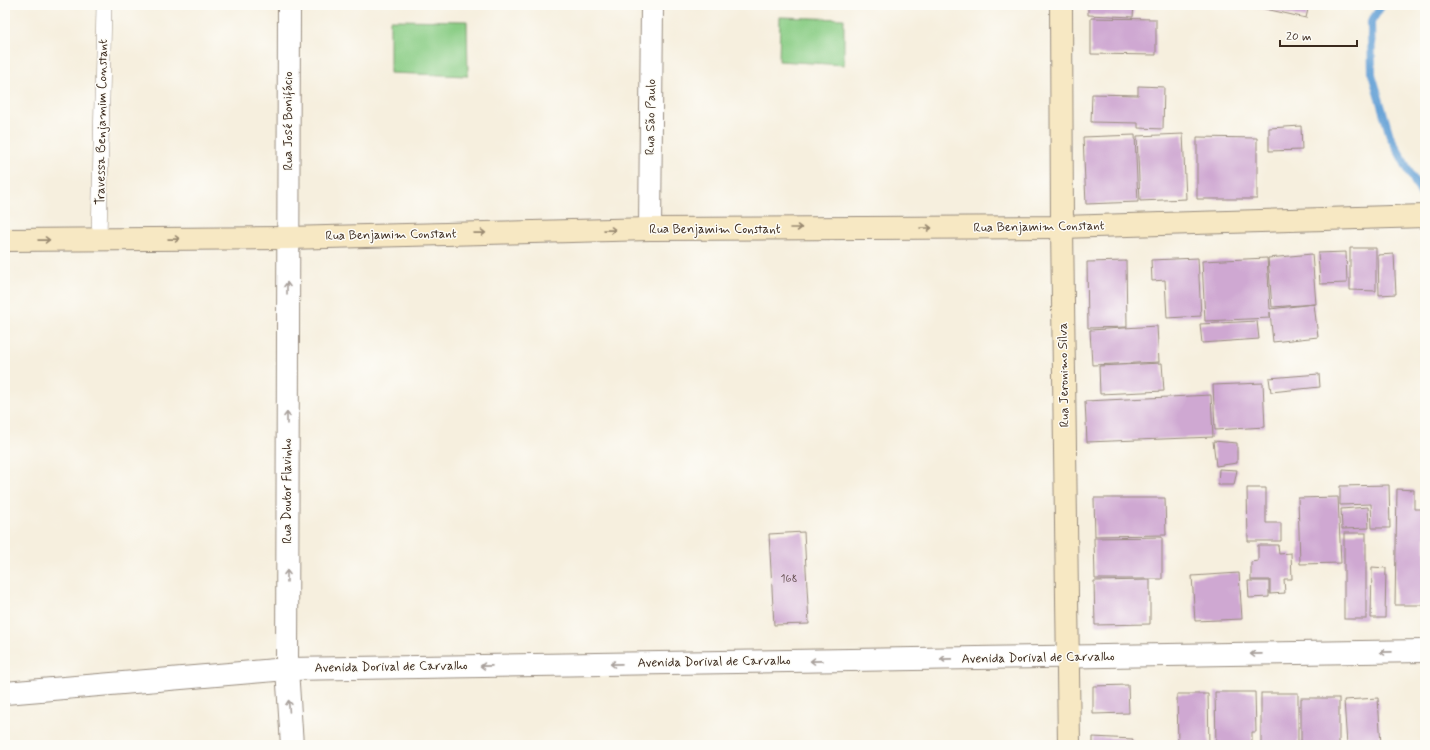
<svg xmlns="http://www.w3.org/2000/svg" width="1430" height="750" font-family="Mynerve,sans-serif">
  <rect width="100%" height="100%" fill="#fdfcf7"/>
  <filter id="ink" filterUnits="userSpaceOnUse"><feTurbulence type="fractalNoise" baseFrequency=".025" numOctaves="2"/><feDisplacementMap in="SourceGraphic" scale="8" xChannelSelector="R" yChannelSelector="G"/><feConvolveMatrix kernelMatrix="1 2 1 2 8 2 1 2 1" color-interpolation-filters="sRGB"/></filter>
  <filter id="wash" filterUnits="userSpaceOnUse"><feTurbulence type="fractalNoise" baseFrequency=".012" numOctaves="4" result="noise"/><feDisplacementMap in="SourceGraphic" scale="16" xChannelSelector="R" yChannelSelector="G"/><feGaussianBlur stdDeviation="0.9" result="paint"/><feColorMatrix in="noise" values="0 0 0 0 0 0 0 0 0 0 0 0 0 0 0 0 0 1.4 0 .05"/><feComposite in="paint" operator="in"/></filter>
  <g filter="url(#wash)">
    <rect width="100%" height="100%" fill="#f6efde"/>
    <g fill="#8acd85" stroke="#627c52">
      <polygon points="780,17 844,19 844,65 779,61"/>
      <polygon points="390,20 467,21 468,76 390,73"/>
    </g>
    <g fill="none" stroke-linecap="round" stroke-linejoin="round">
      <polyline stroke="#65a1d6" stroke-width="8" points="1382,5 1371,22 1372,74 1390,136 1425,201"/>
    </g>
    <g id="blocks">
      <g fill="#cfa8d2">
        <polygon points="1088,5 1134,5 1133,17 1088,15"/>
        <polygon points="1252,5 1309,5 1306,18 1252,6"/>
        <polygon points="1091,18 1156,19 1156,55 1091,54"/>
        <polygon points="1138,86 1164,87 1163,129 1138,128 1138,123 1091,122 1092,94 1138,95"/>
        <polygon points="1301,126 1302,150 1269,151 1269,128"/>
        <polygon points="1183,134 1186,199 1140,201 1137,136"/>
        <polygon points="1135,135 1138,202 1086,204 1083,137"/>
        <polygon points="1197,137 1257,138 1257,199 1197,199"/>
        <polygon points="1350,248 1376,248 1376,291 1350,290"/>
        <polygon points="1346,252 1347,283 1320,284 1318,253"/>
        <polygon points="1312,254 1316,304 1272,307 1268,258"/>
        <polygon points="1394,254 1396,294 1379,295 1378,255"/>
        <polygon points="1198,258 1201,316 1167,318 1165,280 1152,281 1151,260"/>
        <polygon points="1267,258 1270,309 1314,304 1318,337 1273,342 1270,312 1270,318 1205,321 1202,261"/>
        <polygon points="1126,261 1127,327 1088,328 1087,262"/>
        <polygon points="1257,321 1259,339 1202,343 1200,324"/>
        <polygon points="1157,326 1159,362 1092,365 1090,330"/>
        <polygon points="1162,363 1164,391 1100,394 1099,366"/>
        <polygon points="1319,374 1320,387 1271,392 1269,378"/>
        <polygon points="1263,383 1265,427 1215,430 1213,385"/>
        <polygon points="1211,395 1213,437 1087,442 1085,401"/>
        <polygon points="1213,441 1237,443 1237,463 1216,466"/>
        <polygon points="1219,469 1237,470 1234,485 1218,485"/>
        <polygon points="1389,485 1390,528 1372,528 1371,504 1340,505 1340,486"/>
        <polygon points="1247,488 1266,488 1266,523 1281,523 1281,541 1248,541"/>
        <polygon points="1397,489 1414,490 1414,509 1425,509 1425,605 1395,605"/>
        <polygon points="1338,497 1341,563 1300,564 1298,498"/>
        <polygon points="1094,498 1165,498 1166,535 1095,536"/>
        <polygon points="1368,507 1369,528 1342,529 1341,509"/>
        <polygon points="804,532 809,624 774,625 769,534"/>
        <rect x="1344" y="533" width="22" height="86"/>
        <polygon points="1162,537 1162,579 1095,579 1094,538"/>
        <polygon points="1258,545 1278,545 1279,554 1291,553 1292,579 1284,579 1285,593 1270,594 1270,580 1251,580 1251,562 1258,561"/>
        <polygon points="1372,567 1386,568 1385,618 1371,618"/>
        <polygon points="1239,573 1242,619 1195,621 1192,576"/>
        <polygon points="1150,580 1150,624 1095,625 1094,581"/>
        <polygon points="1248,581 1269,581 1269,597 1249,598"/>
        <polygon points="1128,685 1129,713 1093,714 1093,686"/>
        <polygon points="1215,692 1255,692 1256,732 1252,732 1252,745 1216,745"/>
        <rect x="1261" y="693" width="37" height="52"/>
        <polygon points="1177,694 1208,694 1209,745 1178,745"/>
        <rect x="1301" y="698" width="38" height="47"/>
        <polygon points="1378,698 1381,745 1347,745 1344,700"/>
        <polygon points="1093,737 1133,739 1132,745 1093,745"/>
      </g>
    </g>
  </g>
  <g filter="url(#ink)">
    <use href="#blocks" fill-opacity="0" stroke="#988c7e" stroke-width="1"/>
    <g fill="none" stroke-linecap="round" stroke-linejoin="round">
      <defs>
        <polyline id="lane" points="99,239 104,5"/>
        <g id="street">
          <polyline points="289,5 287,669 292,745"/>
          <polyline points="650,229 652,5"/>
          <polyline points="5,693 287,669 1425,651"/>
        </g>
        <g id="secondary">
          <polyline points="1061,5 1062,227 1069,745"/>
          <polyline points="5,240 287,238 650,229 1062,227 1425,216"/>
        </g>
      </defs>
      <use href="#lane" stroke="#988c7e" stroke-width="16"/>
      <use href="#street" stroke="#988c7e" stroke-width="24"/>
      <use href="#secondary" stroke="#988c7e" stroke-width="24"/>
      <use href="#lane" stroke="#fff" stroke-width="15"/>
      <use href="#street" stroke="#fff" stroke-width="22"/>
      <use href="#secondary" stroke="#f7e8c3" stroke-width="22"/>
    </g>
    <defs><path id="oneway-shaft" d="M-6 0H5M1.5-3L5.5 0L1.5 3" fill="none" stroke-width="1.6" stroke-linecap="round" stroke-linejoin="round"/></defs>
    <g stroke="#998970">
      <use href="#oneway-shaft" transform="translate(796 228)"/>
      <use href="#oneway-shaft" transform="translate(926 228)"/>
      <use href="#oneway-shaft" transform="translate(610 230) rotate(-1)"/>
      <use href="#oneway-shaft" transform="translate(480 233) rotate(-1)"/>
      <use href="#oneway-shaft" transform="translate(174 239) rotate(-1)"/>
      <use href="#oneway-shaft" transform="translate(44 240) rotate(-1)"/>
    </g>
    <g stroke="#a79f9a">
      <use href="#oneway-shaft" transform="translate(287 288) rotate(-90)"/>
      <use href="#oneway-shaft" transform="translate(287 418) rotate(-90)"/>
      <use href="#oneway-shaft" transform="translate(287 576) rotate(-90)"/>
      <use href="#oneway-shaft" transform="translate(1386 652) rotate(179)"/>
      <use href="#oneway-shaft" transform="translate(1256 654) rotate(179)"/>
      <use href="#oneway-shaft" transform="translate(946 659) rotate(179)"/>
      <use href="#oneway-shaft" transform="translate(816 661) rotate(179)"/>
      <use href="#oneway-shaft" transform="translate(616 664) rotate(179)"/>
      <use href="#oneway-shaft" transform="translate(486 666) rotate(179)"/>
      <use href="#oneway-shaft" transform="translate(289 706) rotate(-94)"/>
    </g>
  </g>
  <g text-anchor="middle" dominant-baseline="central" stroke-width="3" stroke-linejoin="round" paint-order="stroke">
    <g font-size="11" fill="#604a4b">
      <text x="789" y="579">168</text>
    </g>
    <g font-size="13" fill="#3b2a1e" stroke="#fdfcf7">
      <text transform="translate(651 117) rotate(-89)">Rua São Paulo</text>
      <text transform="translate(288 121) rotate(-90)">Rua José Bonifácio</text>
      <text transform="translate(102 122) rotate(-89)">Travessa Benjamim Constant</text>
      <text transform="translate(1039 227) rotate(-1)">Rua Benjamim Constant</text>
      <text x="715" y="229">Rua Benjamim Constant</text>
      <text transform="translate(391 235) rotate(-1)">Rua Benjamim Constant</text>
      <text transform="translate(1064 375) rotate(-91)">Rua Jeronimo Silva</text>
      <text transform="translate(287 491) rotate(-90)">Rua Doutor Flavinho</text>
      <text transform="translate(1038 658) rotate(-1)">Avenida Dorival de Carvalho</text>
      <text transform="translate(714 662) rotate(-1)">Avenida Dorival de Carvalho</text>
      <text transform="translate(391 667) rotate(-1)">Avenida Dorival de Carvalho</text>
    </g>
  </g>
  <rect width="1430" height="750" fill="none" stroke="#fdfcf7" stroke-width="20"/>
  <path d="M1280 40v6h77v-6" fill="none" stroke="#3b2a1e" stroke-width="2"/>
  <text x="1286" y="40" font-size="12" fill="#3b2a1e" stroke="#fdfcf7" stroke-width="3" paint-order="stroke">20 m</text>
</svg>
